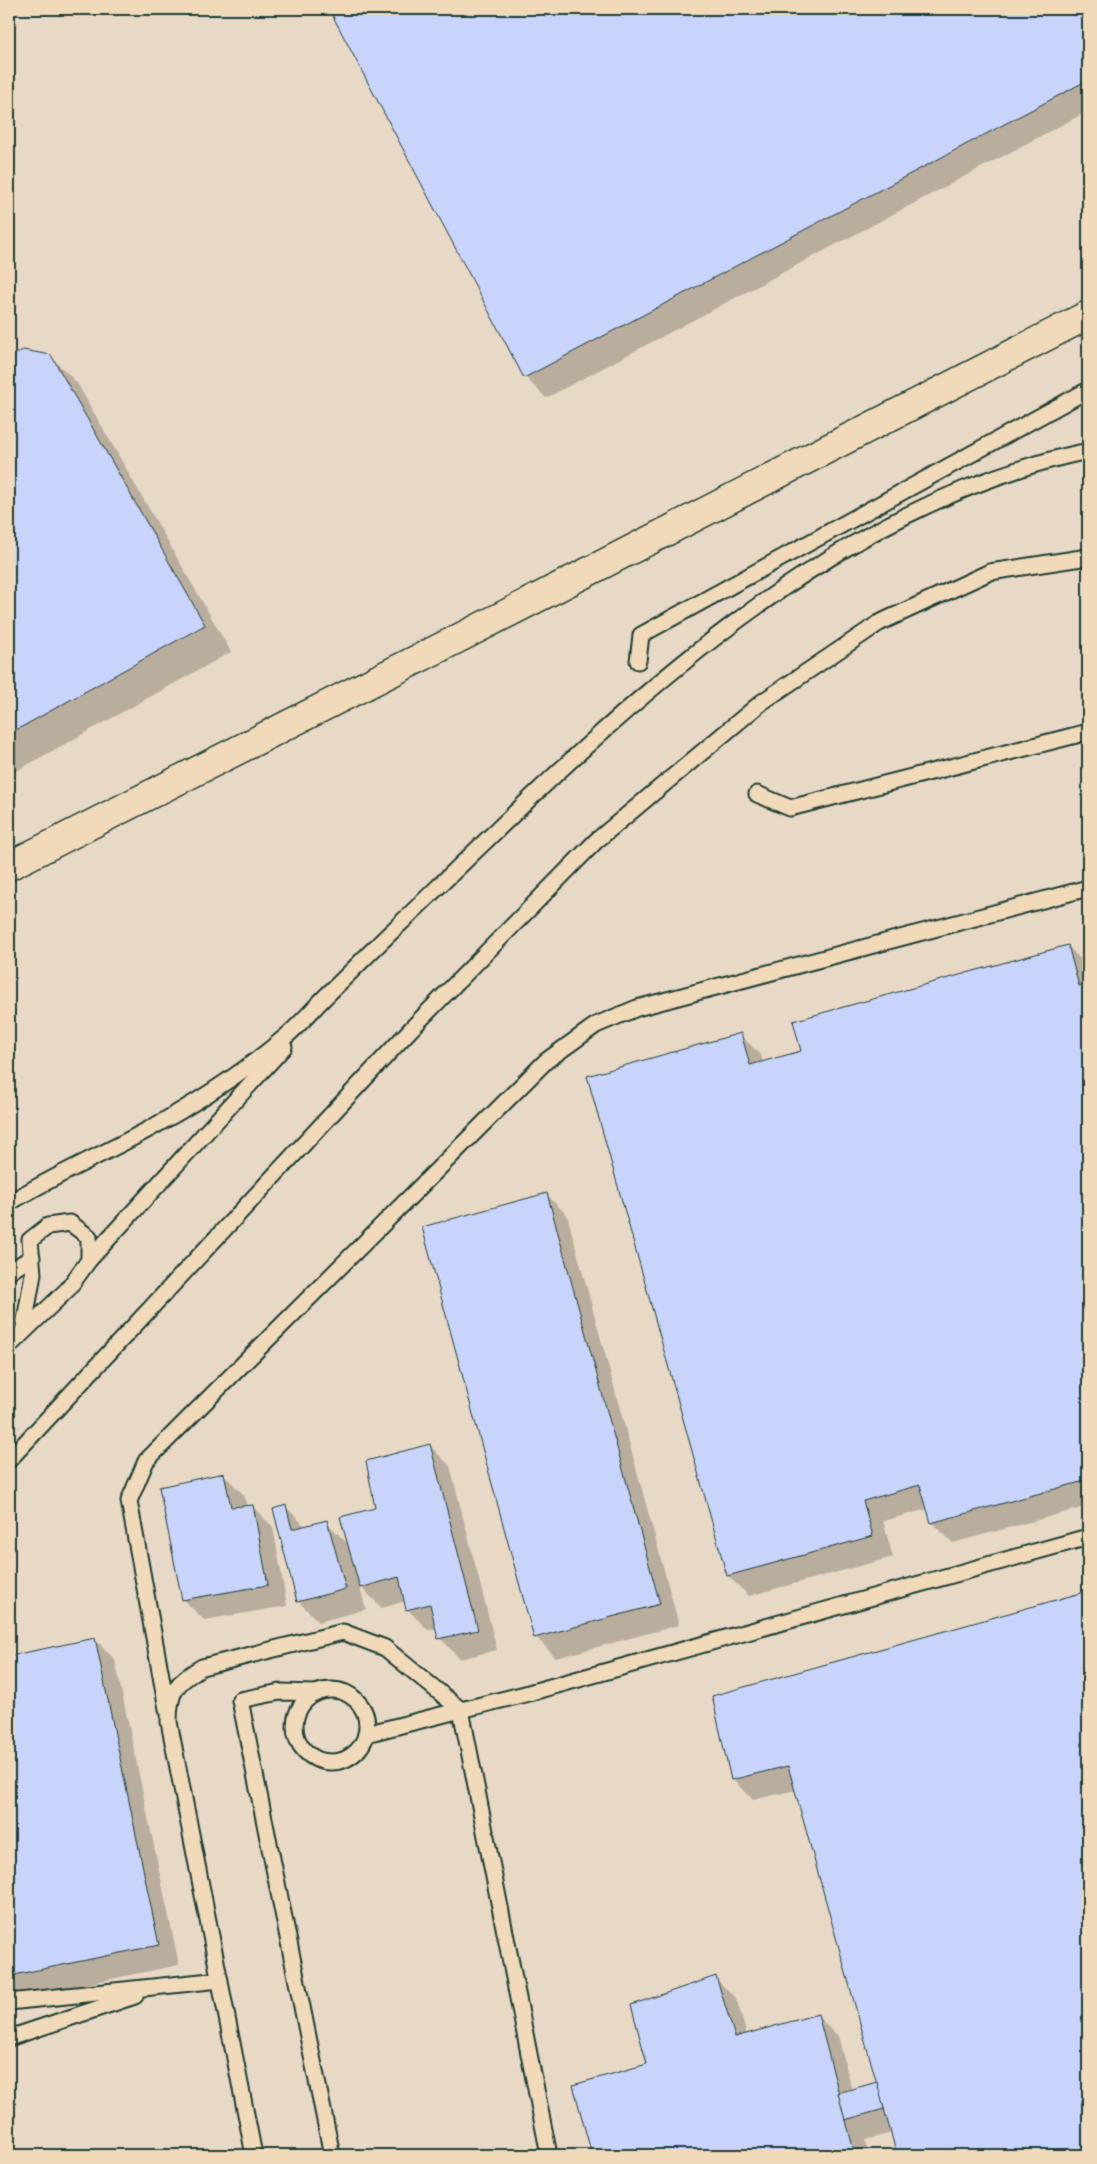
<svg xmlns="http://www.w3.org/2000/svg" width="1097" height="2164" font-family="Sriracha,sans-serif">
  <rect width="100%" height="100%" fill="#e8d9c6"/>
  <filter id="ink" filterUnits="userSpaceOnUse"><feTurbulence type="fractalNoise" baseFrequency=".02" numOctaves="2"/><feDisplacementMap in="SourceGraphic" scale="10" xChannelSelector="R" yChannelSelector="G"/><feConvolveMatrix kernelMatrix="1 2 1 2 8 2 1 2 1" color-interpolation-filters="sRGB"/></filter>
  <g filter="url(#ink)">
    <g fill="#0003">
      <polygon points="330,9 1088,9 1088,111 546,398 525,377"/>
      <polygon points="23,351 51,357 77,383 231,652 9,775 9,359"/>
      <polygon points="1068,946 1088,967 1088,1506 953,1543 932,1523 928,1509 883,1521 893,1557 749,1596 728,1576 740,1035 761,1055 763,1063 802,1052"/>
      <polygon points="546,1194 567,1215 679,1625 556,1658 536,1637"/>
      <polygon points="429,1445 450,1466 497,1650 460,1659 440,1638 437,1628 428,1630 407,1609 406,1601 382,1608 359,1585 366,1609 319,1622 299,1602 275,1510 286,1507 306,1527 326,1522 349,1545"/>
      <polygon points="224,1475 244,1495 247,1507 252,1506 273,1527 287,1606 204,1620 184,1600"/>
      <polygon points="1088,1592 1088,2155 899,2155 892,2133 865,2140 869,2155 593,2155 575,2086 649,2065 715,1978 736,1998 747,2035 817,2016 838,2036 852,2090 878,2082 796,1790 753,1800 732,1779 713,1697"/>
      <polygon points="95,1639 115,1660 179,1965 9,2000 9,1657"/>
    </g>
    <g fill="#c8d4fc" stroke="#1f3d34">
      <polygon points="329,9 1088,9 1088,80 524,378"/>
      <polygon points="23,350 51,355 205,625 9,734 9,358"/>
      <polygon points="1068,945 1079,986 1088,984 1088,1480 931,1523 920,1485 863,1501 873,1536 727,1576 587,1076 741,1033 750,1065 801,1051 793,1021"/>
      <polygon points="547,1193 660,1604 534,1638 422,1227"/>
      <polygon points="430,1444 478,1630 438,1639 430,1604 406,1610 399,1577 360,1588 340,1517 375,1508 366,1461"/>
      <polygon points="224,1473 231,1507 253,1505 268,1585 182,1600 159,1487"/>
      <polygon points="286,1505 292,1529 327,1520 346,1589 297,1602 273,1509"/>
      <polygon points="1088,1591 1088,2155 897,2155 788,1766 731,1780 712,1696"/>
      <polygon points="95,1638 159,1945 9,1976 9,1656"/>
      <polygon points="716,1976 735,2037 818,2014 855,2155 592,2155 573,2085 647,2064 631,2005"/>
      <polygon points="877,2082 884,2109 845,2120 838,2093"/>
    </g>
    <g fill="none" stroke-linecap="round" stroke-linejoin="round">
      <defs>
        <g id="service">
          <polyline points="638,661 641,635 1088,390"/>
          <polyline points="757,794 790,808 1088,732"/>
          <path d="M 9,1203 C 55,1175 104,1154 151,1128 C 196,1103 245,1071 284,1038 C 299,1026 312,1010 326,996 C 352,971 377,945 403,921 C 596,734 815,508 1088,451"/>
          <polyline points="89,1260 284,1047"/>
          <polyline points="9,1272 32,1257"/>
          <polyline points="9,1346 68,1289 89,1260 89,1237 70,1223 48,1226 30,1240 33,1274 23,1332"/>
          <polyline points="9,1460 412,1028 596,841 762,702 879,623 990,572 1088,557"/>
          <circle cx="331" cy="1726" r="36"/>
          <polyline points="316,1693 280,1692 240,1700 332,2155"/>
          <polyline points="167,1709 129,1501 146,1461 546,1061 596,1025 637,1008 1088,888"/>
          <polyline points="366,1734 461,1710 549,2155"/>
          <polyline points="9,2002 220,1980"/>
          <polyline points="9,2038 135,1996"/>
          <path d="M 254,2155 L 169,1722 C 169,1690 176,1683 202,1667 L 343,1632 L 385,1648 L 461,1710 L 525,1694 L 1088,1537"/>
        </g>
        <polyline id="tertiary" points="9,866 465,635 1088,315"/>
      </defs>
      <use href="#service" stroke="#1f3d34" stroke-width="19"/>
      <use href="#tertiary" stroke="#1f3d34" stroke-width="31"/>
      <use href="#service" stroke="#f0dab9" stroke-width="15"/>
      <use href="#tertiary" stroke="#f0dab9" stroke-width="28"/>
    </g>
  </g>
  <rect width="1097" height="2164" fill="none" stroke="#f0dab9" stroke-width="30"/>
  <rect x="15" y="15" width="1067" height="2134" fill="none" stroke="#1f3d34" stroke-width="2" filter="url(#ink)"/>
</svg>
